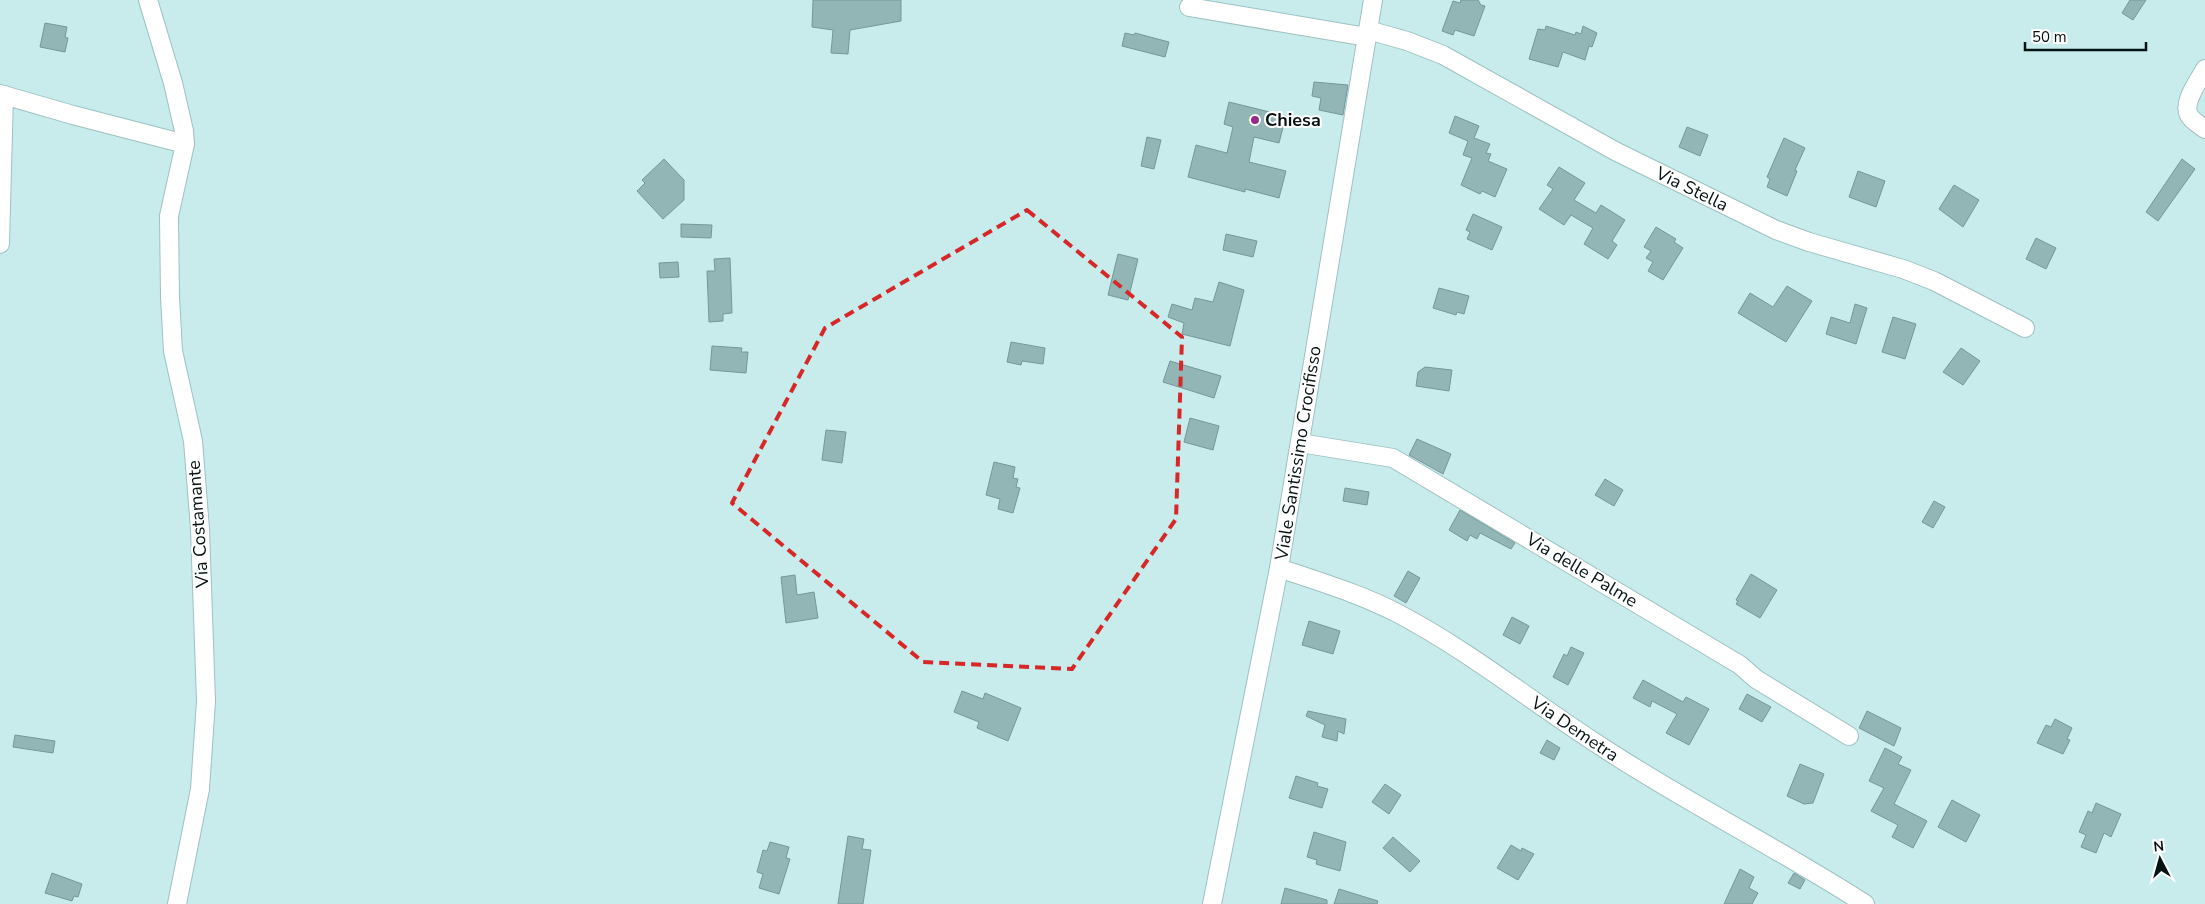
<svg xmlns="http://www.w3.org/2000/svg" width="2205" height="904" font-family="'Nunito Sans',sans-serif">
  <rect width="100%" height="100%" fill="#c8ecec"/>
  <g fill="#92b5b5" stroke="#759797">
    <polygon points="813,0 901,0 901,21 850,30 848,54 831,53 833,30 812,27"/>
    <polygon points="1461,0 1478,0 1481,5 1485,6 1474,36 1455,30 1453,35 1442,31 1453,1 1460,3"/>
    <polygon points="2130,0 2146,0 2133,20 2122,13"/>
    <polygon points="45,23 67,27 65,37 68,38 65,52 40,47"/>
    <polygon points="1546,26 1575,35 1576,32 1581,34 1583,26 1597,33 1592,47 1589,46 1585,60 1563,52 1558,67 1529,59 1538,29 1545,30"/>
    <polygon points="1125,33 1134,35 1135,33 1169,42 1165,57 1122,46"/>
    <polygon points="1314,82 1348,85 1343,115 1319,110 1321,98 1312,96"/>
    <polygon points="1229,102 1286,116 1279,143 1254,137 1249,162 1286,171 1279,198 1245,189 1245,192 1188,177 1196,145 1227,153 1233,127 1224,124"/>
    <polygon points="1455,116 1479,126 1474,138 1490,144 1486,153 1491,154 1488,161 1507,169 1495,197 1482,191 1480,194 1461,185 1472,158 1463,155 1468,141 1449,133"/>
    <polygon points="1687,127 1708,135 1700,156 1679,147"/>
    <polygon points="1147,137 1161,140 1154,169 1141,166"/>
    <polygon points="1784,138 1805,148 1795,170 1797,171 1787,196 1767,187 1770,179 1767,177"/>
    <polygon points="664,159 684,180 684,200 663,219 637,191 645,183 642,180"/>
    <polygon points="2182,159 2195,169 2158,221 2146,212"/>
    <polygon points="1559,167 1585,183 1574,200 1596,213 1601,205 1625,220 1612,241 1617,245 1608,259 1584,244 1593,228 1571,215 1564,225 1539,209 1553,189 1547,185"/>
    <polygon points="1858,171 1885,181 1876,207 1849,197"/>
    <polygon points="1954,185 1979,200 1963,227 1939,209"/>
    <polygon points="1473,214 1502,227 1492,250 1467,239 1470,232 1466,230"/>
    <polygon points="681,224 712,225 711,238 681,237"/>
    <polygon points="1656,227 1676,239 1674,242 1683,248 1663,280 1648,271 1653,262 1646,258 1651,251 1644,247"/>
    <polygon points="1226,234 1257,241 1253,257 1223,250"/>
    <polygon points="2036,238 2056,248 2046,269 2026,259"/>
    <polygon points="1118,254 1138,259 1128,300 1108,295"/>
    <polygon points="730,258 732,313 723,314 723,321 709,322 707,271 715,271 714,259"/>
    <polygon points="678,262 679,277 660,278 659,263"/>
    <polygon points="1219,282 1244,290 1230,346 1182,334 1184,323 1168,317 1172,304 1192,310 1195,298 1213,302"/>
    <polygon points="1787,286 1812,301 1786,342 1738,313 1750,293 1773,307"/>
    <polygon points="1439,288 1469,296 1464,314 1457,312 1456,315 1433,308"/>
    <polygon points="1855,304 1867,308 1856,344 1826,334 1831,317 1850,323"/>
    <polygon points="1893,317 1916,324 1905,359 1882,352"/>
    <polygon points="1011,342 1045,348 1043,364 1022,361 1021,365 1007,362"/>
    <polygon points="712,346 742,348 741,352 748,352 746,373 710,370"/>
    <polygon points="1961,348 1980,361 1963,385 1943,372"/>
    <polygon points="1170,361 1221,376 1214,398 1163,382"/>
    <polygon points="1425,367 1452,370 1449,391 1416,386 1418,372"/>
    <polygon points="1190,418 1219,426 1213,450 1184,442"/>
    <polygon points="826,430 846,432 842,463 822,460"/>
    <polygon points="1417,439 1451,454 1443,474 1409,455"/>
    <polygon points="994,462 1015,467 1013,478 1018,479 1016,487 1020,488 1013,513 998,509 1000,499 986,495"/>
    <polygon points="1605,479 1623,490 1614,506 1595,495"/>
    <polygon points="1345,488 1369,492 1367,505 1343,501"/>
    <polygon points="1934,501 1945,507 1933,528 1922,522"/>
    <polygon points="1460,510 1515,543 1511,549 1480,533 1477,539 1470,535 1467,541 1449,530"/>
    <polygon points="1408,571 1420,578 1406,603 1394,596"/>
    <polygon points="1751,574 1777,590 1760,618 1736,604 1738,601 1736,600"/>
    <polygon points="795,575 797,595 814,592 818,618 786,623 781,577"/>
    <polygon points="1512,617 1529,626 1520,644 1503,635"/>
    <polygon points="1309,621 1340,631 1333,654 1302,645"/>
    <polygon points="1571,647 1584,653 1568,685 1553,677 1564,654 1567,656"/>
    <polygon points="1643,680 1683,702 1686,697 1709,709 1689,745 1666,733 1677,714 1652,701 1650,707 1633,698"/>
    <polygon points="962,691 983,699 985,693 1021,708 1008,741 977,728 979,722 954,712"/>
    <polygon points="1747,694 1771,707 1762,722 1739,709"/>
    <polygon points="1308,711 1346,719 1344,734 1338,731 1337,741 1322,737 1325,725 1306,716"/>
    <polygon points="1867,711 1901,728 1894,746 1859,728"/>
    <polygon points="2055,719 2072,728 2067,739 2070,740 2063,754 2037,743 2046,725 2051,727"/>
    <polygon points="15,735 55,741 53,753 13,747"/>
    <polygon points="1547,740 1560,748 1554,760 1540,753"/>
    <polygon points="1885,748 1902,757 1898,764 1911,770 1894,804 1927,821 1913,848 1892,837 1898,825 1871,811 1884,788 1869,781"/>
    <polygon points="1800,764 1824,774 1813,803 1804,804 1787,796"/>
    <polygon points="1296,776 1318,783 1317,786 1328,789 1322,808 1289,798"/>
    <polygon points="1385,784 1401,795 1389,814 1372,802"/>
    <polygon points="1952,800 1980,815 1966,842 1938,827"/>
    <polygon points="2096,803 2121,814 2111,837 2104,833 2096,853 2081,847 2086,835 2079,832 2088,811 2092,813"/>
    <polygon points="1314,832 1346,842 1340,871 1316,864 1317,860 1307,857"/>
    <polygon points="848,836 864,839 862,849 871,850 863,904 838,904"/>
    <polygon points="1393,837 1420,861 1410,872 1383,848"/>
    <polygon points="770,842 789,847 786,858 790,859 779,894 759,888 763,874 757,872 763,850 767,851"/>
    <polygon points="1511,845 1521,851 1522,848 1534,854 1518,880 1497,868"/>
    <polygon points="1740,869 1754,877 1749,888 1758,893 1752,904 1724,904"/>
    <polygon points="52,873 82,884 78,897 74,896 72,901 45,893"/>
    <polygon points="1794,873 1805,880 1800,889 1788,883"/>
    <polygon points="1285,888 1327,900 1327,904 1281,904"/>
    <polygon points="1339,889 1378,901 1377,904 1334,904"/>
  </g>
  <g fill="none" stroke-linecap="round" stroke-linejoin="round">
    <defs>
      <g id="minor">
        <polyline points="148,0 173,83 184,131 185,144 169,216 170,297 173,351 193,441 200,529 206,701 200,789 177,904"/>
        <polyline points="1189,7 1367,37"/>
        <polyline points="1368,30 1407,41 1443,55 1615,151 1776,230 1809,242 1903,269 1934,281 2025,328"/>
        <path d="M 2205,69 C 2199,81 2182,102 2189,115 C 2192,121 2200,125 2205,129"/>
        <polyline points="0,94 73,115 185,144"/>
        <polyline points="0,244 4,95"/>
        <polyline points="1300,443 1393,458 1740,665 1756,679 1849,736"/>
        <path d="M 1279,568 C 1320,582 1361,594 1399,614 C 1471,652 1536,705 1605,749 C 1689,804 1780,849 1865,904"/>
        <polyline points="1212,904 1279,568 1373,0"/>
      </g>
    </defs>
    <use href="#minor" stroke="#9ec1c1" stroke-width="20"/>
    <use href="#minor" stroke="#fff" stroke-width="18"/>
  </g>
  <path fill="none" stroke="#d62828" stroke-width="4" stroke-dasharray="10 6" stroke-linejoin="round" d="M 1027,210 L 1182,337 L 1176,519 L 1072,669 L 923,662 L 732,503 L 825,328 Z"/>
  <circle fill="#932b8e" stroke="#fff" stroke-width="2" cx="1255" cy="120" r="5"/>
  <g text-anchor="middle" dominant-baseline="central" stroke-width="4" stroke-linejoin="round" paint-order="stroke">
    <g font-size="18" font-weight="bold" fill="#061313" stroke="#fff" text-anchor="start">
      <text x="1265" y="120">Chiesa</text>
    </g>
    <g font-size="18" fill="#061313" stroke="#fff">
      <text transform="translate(1692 189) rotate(26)">Via Stella</text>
      <text transform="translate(1298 453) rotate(-81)">Viale Santissimo Crocifisso</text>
      <text transform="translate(198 524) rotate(-94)">Via Costamante</text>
      <text transform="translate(1582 570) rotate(31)">Via delle Palme</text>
      <text transform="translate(1575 729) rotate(34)">Via Demetra</text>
    </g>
  </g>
  <g transform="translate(2160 859) rotate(354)" stroke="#ffffff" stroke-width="4" paint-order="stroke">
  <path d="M0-4L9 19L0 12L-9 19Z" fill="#061313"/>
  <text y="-8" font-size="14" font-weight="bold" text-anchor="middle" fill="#061313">N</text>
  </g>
  <path d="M2025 42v8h121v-8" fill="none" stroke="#061313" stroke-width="2.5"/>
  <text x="2032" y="42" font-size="15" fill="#061313" stroke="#ffffff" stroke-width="4" paint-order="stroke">50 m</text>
</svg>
